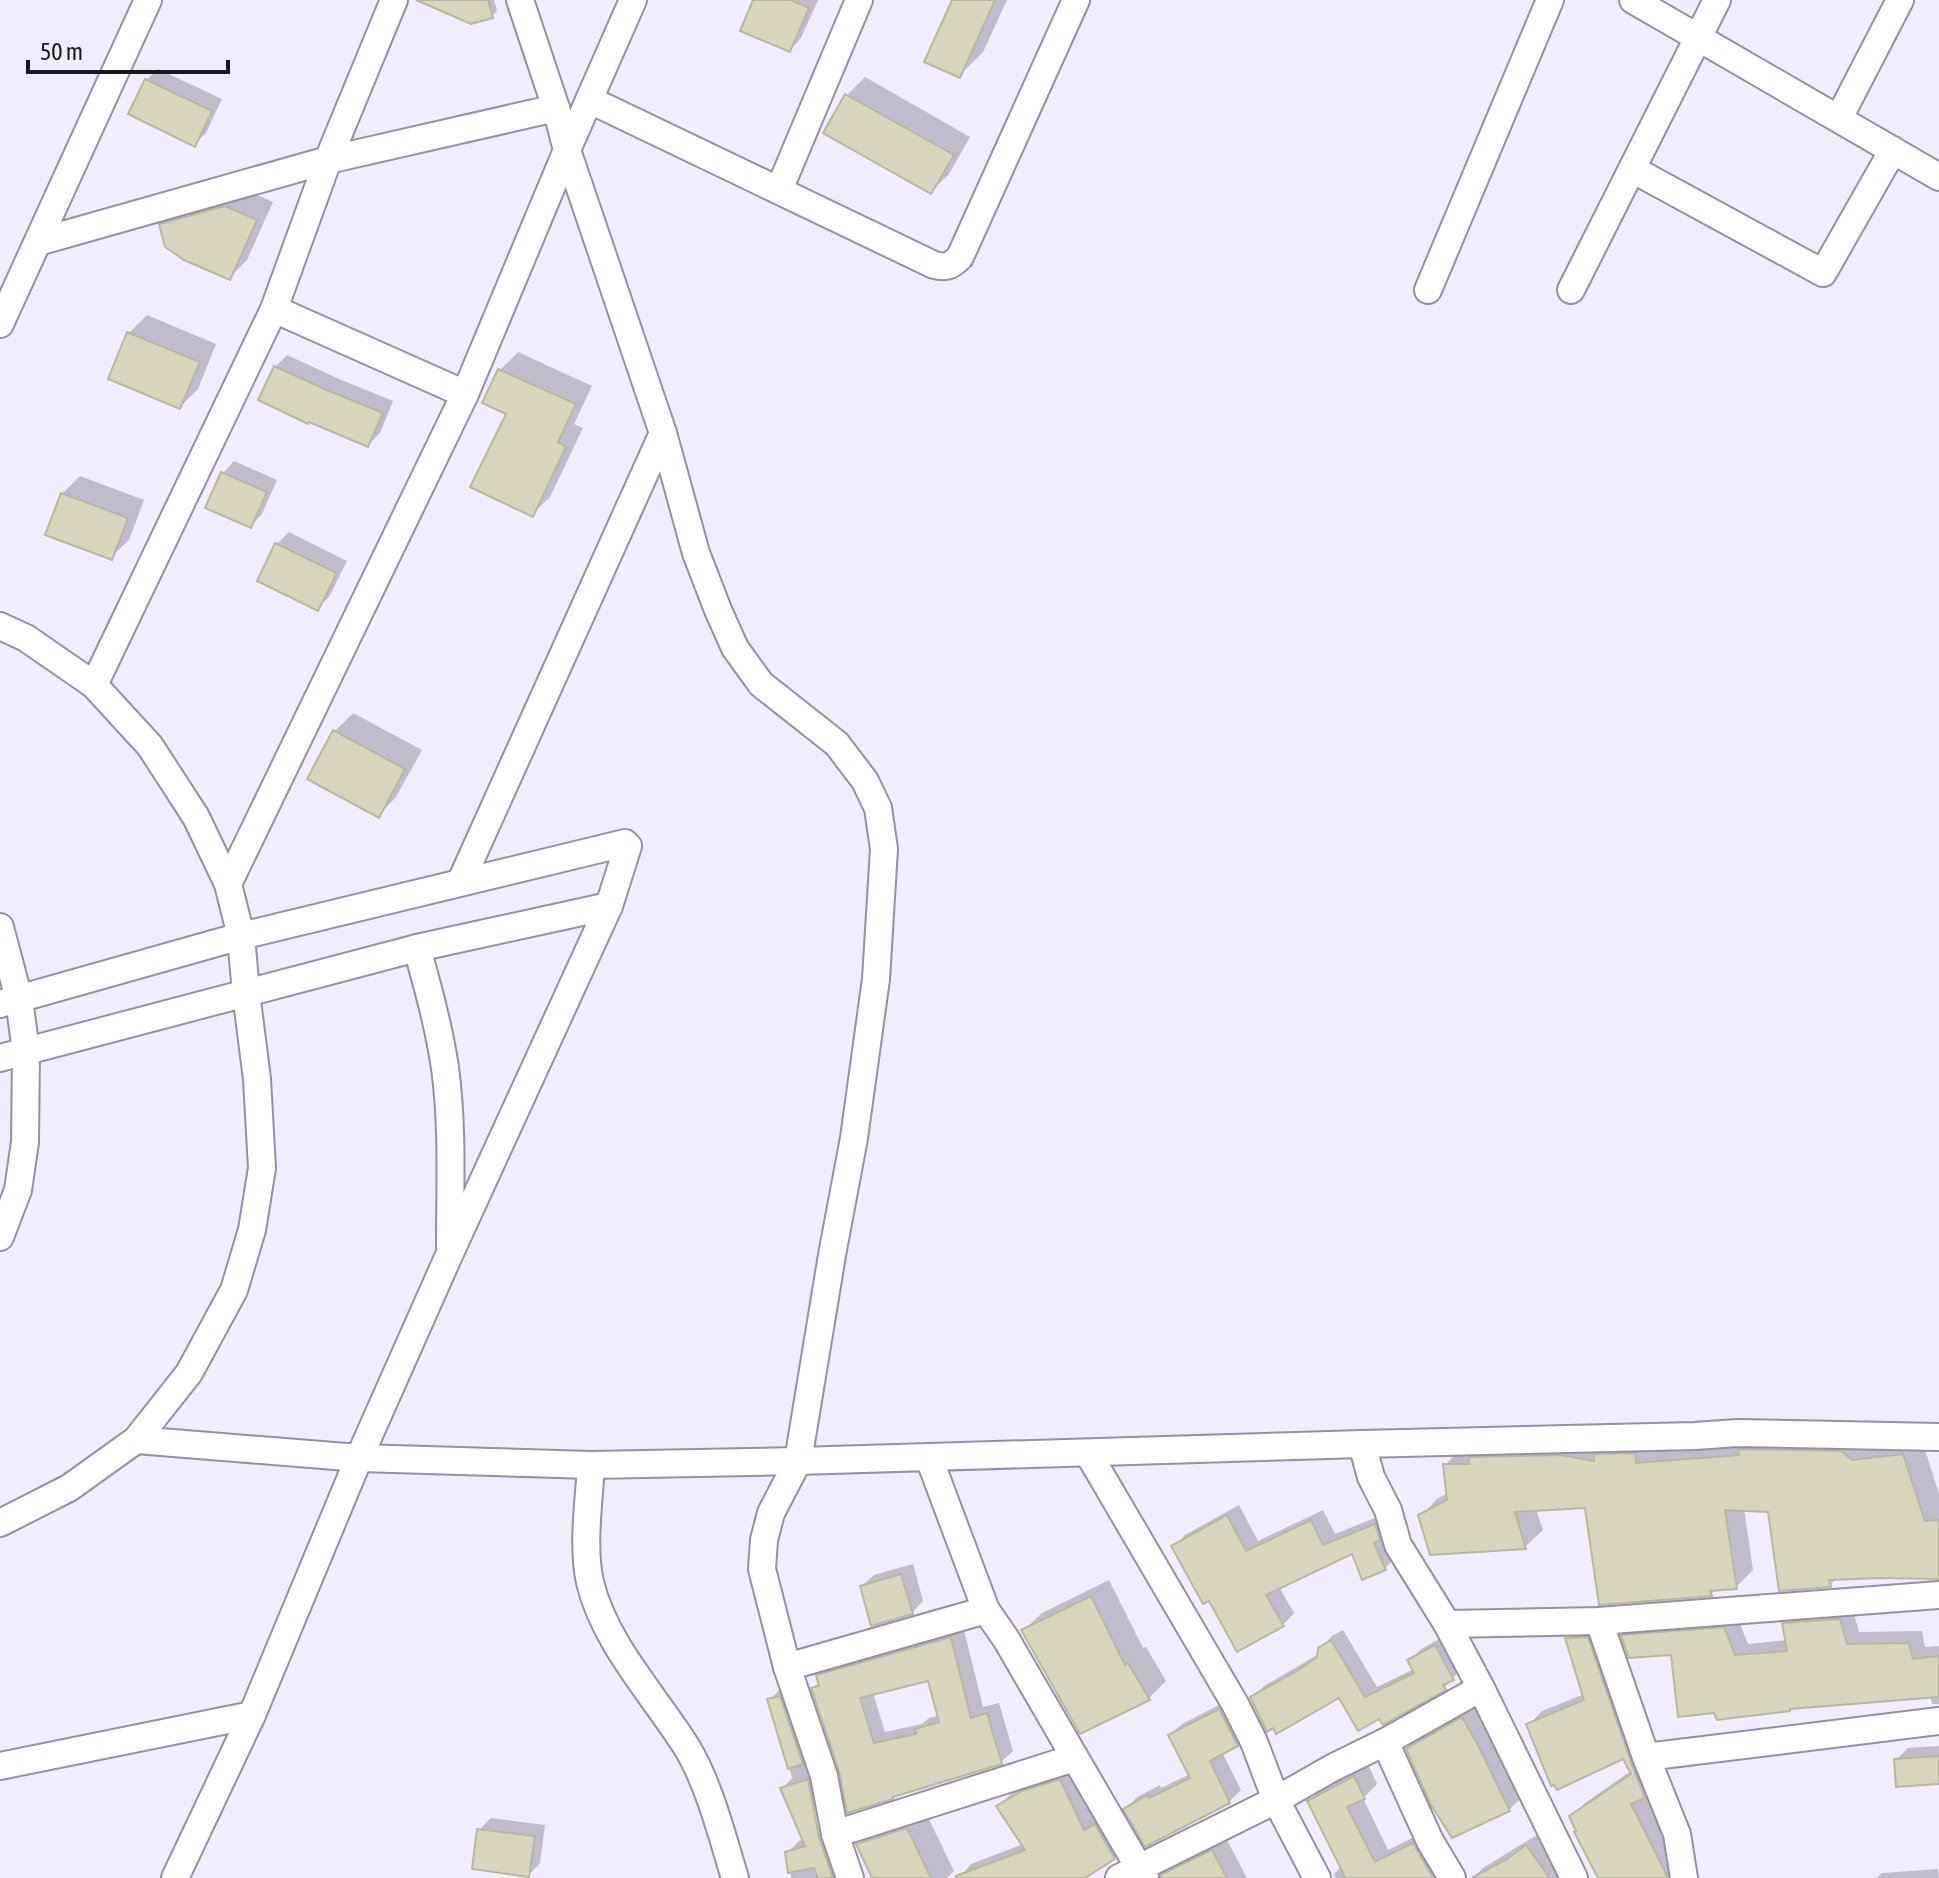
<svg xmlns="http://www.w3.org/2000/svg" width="1939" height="1878" font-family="'Asap Condensed',sans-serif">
  <rect width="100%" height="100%" fill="#f2ecff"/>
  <g fill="#0003" fill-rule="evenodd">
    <polygon points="436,0 494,0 497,11 491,17"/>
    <polygon points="756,0 818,0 801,38 790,50"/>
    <polygon points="954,0 1007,0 983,52 959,76"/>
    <polygon points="158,69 222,99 206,133 194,144 146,80"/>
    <polygon points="865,77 970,137 949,174 931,192 847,95"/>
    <polygon points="244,189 273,202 247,260 229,278 161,225 179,207"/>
    <polygon points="147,315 216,344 198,389 180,407 129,333"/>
    <polygon points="518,352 592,386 574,424 583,428 550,497 532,514 500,370"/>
    <polygon points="287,355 339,379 393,401 380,433 368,445 275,367"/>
    <polygon points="234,461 277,480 262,514 251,526 223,473"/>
    <polygon points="80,476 144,500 129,540 111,557 62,494"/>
    <polygon points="289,532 347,561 329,597 317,608 259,580 277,544"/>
    <polygon points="353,713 422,750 396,797 379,815 310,778 335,731"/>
    <polygon points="1921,1437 1939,1494 1939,1578 1837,1578 1830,1585 1770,1510 1744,1509 1753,1570 1736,1587 1717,1588 1711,1594 1587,1506 1536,1509 1543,1530 1525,1547 1421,1516 1438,1498 1449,1493 1445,1465 1463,1447"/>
    <polygon points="1239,1505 1258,1541 1323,1510 1335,1534 1387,1513 1396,1557 1385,1568 1353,1551 1279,1587 1294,1613 1283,1625 1209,1598 1174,1547 1185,1535"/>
    <polygon points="913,1564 923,1601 912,1613 862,1586 874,1575"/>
    <polygon points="1109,1580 1143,1648 1146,1647 1166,1681 1148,1699 1024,1630 1042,1613"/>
    <polygon points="1852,1607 1859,1632 1922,1631 1925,1647 1939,1646 1939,1704 1932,1704 1930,1695 1672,1653 1623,1636 1636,1623 1737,1616 1748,1644 1787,1640 1784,1624 1797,1611"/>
    <polygon points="1601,1625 1657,1783 1646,1795 1681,1867 1669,1878 1601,1878 1572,1816 1585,1803 1631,1771 1623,1757 1529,1725 1542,1711 1584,1694 1567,1639 1580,1626"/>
    <path d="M 963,1626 L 983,1707 L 999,1703 L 1013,1751 L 1001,1762 L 841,1771 L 813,1688 L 820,1681 L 819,1676 L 830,1664 ZM 929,1678 L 940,1715 L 929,1718 L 922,1724 L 885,1732 L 873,1693 Z"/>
    <polygon points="1343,1630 1377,1687 1414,1669 1410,1660 1421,1649 1447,1635 1464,1666 1444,1688 1380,1716 1339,1696 1252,1698 1264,1686 1319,1654 1320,1649 1332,1636"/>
    <polygon points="781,1688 825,1800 814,1811 782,1789 792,1778 770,1700"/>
    <polygon points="1231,1699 1249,1733 1237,1744 1222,1752 1241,1790 1229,1802 1126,1809 1137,1797 1160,1785 1161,1788 1190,1774 1170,1735 1182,1724"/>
    <polygon points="1478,1703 1525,1794 1509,1810 1408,1749 1424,1733"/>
    <polygon points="1939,1746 1939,1780 1896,1760 1908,1748"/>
    <polygon points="1368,1764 1377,1784 1363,1798 1388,1850 1427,1831 1457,1878 1335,1878 1334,1874 1342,1866 1309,1801 1323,1788"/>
    <polygon points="1073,1768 1126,1845 1114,1857 1079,1878 959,1878 971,1864 1023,1844 998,1806 1011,1794 1037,1779"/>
    <polygon points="925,1811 954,1871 947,1878 874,1878 859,1844 876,1827"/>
    <polygon points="491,1818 545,1825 540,1863 529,1875 479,1830"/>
    <polygon points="831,1831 850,1878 791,1878 787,1853 799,1841"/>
    <polygon points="1540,1833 1575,1878 1473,1878 1483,1868"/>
    <polygon points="1226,1838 1247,1878 1162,1878 1176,1862"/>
    <polygon points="1938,1869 1939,1878 1877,1878 1882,1873"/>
  </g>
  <g fill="#d7d5bc" stroke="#bab7a0" stroke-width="2" fill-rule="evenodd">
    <polygon points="416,0 488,0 493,18 471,24"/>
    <polygon points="753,0 791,0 809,8 790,52 740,31"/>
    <polygon points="952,0 995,0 960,78 924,62"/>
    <polygon points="145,79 212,111 195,147 128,114"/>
    <polygon points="845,94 954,155 931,194 823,133"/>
    <polygon points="225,206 257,220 230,280 184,260 165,247 159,224"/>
    <polygon points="127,332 200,362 180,409 108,379"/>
    <polygon points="274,366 327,390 383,413 368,447 309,422 308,424 258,400"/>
    <polygon points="498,369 576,404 558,442 566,447 533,517 470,487 506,414 482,403"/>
    <polygon points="221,472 267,492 251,528 205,508"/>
    <polygon points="61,493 128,518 112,560 45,535"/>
    <polygon points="275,543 337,573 318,611 257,581"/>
    <polygon points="333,730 405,769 379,818 307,779"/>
    <polygon points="1738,1449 1841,1451 1852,1460 1903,1454 1925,1521 1939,1520 1939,1579 1880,1578 1829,1580 1831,1587 1779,1591 1768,1512 1725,1510 1737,1589 1710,1591 1712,1596 1599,1605 1585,1508 1515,1512 1526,1549 1430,1555 1418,1515 1447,1500 1443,1464 1469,1464 1469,1457 1560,1455 1594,1461 1594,1454 1635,1453 1636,1463 1739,1455"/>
    <polygon points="1227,1515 1246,1551 1311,1520 1323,1545 1375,1524 1380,1540 1374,1543 1386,1570 1362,1580 1352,1554 1266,1595 1284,1626 1237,1652 1209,1601 1203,1604 1171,1546"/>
    <polygon points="901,1574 913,1614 871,1626 860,1586"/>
    <polygon points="1091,1596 1125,1665 1128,1663 1150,1700 1080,1734 1021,1630"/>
    <polygon points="1840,1619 1847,1644 1909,1643 1913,1659 1939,1656 1939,1697 1790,1709 1790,1711 1717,1720 1714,1713 1678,1717 1671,1655 1629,1658 1621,1635 1724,1627 1735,1655 1787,1651 1782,1623"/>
    <path d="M 951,1637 L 971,1718 L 987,1713 L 1002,1764 L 893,1797 L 893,1799 L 847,1813 L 839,1771 L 811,1688 L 819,1686 L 816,1675 ZM 928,1681 L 939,1722 L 915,1729 L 916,1734 L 874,1743 L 860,1698 Z"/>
    <polygon points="1588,1637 1631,1762 1645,1798 1631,1804 1668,1878 1598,1878 1574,1832 1576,1831 1569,1816 1631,1774 1623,1759 1557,1790 1554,1785 1551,1786 1526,1724 1584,1700 1565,1638"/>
    <polygon points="1331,1640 1365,1697 1414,1673 1407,1660 1435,1645 1454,1680 1443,1685 1446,1690 1383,1725 1379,1719 1358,1731 1339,1698 1276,1734 1273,1728 1267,1732 1250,1697 1300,1669 1317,1657 1318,1648"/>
    <polygon points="780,1696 803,1764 788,1769 767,1699"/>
    <polygon points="1219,1709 1238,1746 1210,1761 1230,1803 1145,1847 1123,1809 1148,1795 1149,1798 1190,1778 1168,1735"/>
    <polygon points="1462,1717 1479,1747 1510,1811 1452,1838 1431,1805 1406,1749"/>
    <polygon points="1939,1756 1939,1784 1896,1787 1894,1759"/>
    <polygon points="1354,1776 1365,1799 1347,1807 1375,1862 1413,1843 1433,1878 1342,1878 1345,1877 1307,1801"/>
    <polygon points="808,1779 819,1837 833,1878 818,1878 814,1868 788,1873 785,1852 805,1846 780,1788"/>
    <polygon points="1060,1779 1084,1830 1095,1824 1115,1859 1085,1878 956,1878 956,1876 1025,1850 996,1806 1022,1791"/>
    <polygon points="907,1828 931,1878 872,1878 856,1844"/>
    <polygon points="477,1829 535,1836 529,1877 472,1869"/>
    <polygon points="1526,1845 1550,1878 1472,1878 1507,1859"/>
    <polygon points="1212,1850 1227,1878 1161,1878 1160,1875"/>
  </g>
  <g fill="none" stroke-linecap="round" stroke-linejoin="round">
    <defs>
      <g id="minor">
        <polyline points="520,0 556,108 567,150 663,433 696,553 718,610 735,648 761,684 837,744 865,781 878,808 884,849 876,979 854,1138 832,1255 798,1461 771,1513 764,1540 762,1569 787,1667 824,1776 835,1834 850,1878"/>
        <polyline points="1633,0 1939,177"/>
        <path d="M 590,100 L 934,265 C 946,268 951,266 960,257 L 1076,0"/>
        <polyline points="1839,118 1900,0"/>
        <polyline points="1632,169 1823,273 1893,150"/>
        <polyline points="779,190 859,0"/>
        <polyline points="38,242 328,160 556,108"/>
        <polyline points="1428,290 1550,0"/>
        <polyline points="1571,290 1717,0"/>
        <polyline points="274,309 465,394"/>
        <polyline points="0,324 148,0"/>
        <polyline points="0,626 26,638 94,685 150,746 196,817 228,884 241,936 246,993 257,1079 262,1168 252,1230 234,1290 189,1373 136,1440 69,1488 0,1523"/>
        <polyline points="94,685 274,309 328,160 394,0"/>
        <polyline points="461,881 663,433"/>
        <polyline points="228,884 465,394 567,150 633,0"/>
        <polyline points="0,927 19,999 26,1052 25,1142 18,1190 0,1237"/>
        <path d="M 417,948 C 428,988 439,1027 445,1068 C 453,1126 450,1187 450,1246"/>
        <polyline points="0,1004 241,936 625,843 628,846 609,906 450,1253 359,1458 252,1715 175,1878"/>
        <polyline points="0,1058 417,948 609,906"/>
        <polyline points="136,1440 359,1458 591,1465 798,1461 1362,1444 1695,1436 1737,1433 1939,1437"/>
        <polyline points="1362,1444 1371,1477 1388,1510 1398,1545 1447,1624 1481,1688 1574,1878"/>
        <polyline points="1088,1453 1235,1704 1254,1742 1276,1800 1317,1878"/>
        <polyline points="929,1458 986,1610 1006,1639 1145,1878"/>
        <path d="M 591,1465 C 589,1501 582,1547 590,1582 C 604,1642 653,1694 686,1746 C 709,1783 722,1836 735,1878"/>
        <polyline points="1599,1621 1646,1757 1677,1834 1684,1878"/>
        <polyline points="1447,1624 1599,1621 1939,1595"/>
        <polyline points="787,1667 986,1610"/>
        <polyline points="1385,1742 1430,1841 1452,1878"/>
        <polyline points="1646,1757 1939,1721"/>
        <polyline points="0,1766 252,1715"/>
        <polyline points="835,1834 1074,1758"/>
        <polyline points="1119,1878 1276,1800 1332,1768 1385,1742 1481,1688"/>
      </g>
    </defs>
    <use href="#minor" stroke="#968fa5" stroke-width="30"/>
    <use href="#minor" stroke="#fff" stroke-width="26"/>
  </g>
  <path d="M28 60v12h200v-12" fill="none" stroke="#1a171f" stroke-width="4"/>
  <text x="40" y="60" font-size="24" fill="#1a171f" stroke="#f2ecff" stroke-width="6" paint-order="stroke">50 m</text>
</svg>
